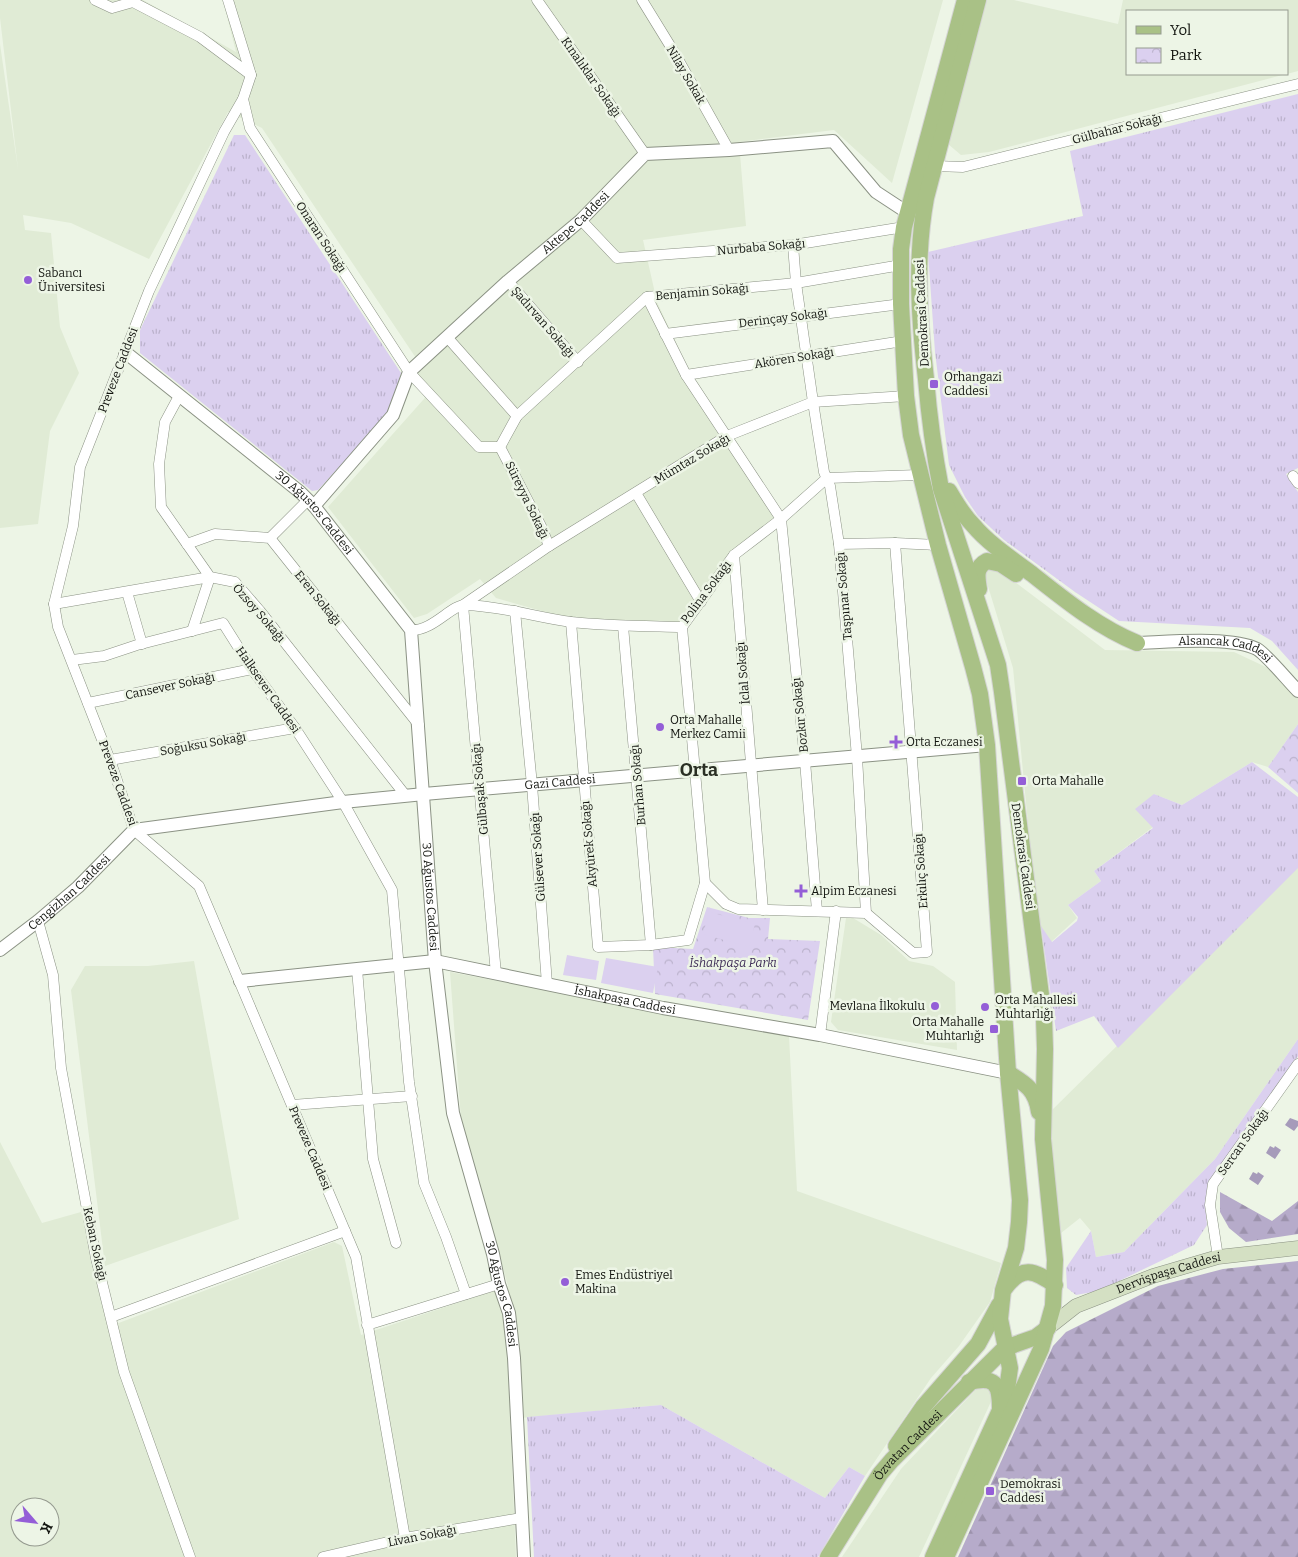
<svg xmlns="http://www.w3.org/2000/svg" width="1298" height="1557" font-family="Bitter,serif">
  <defs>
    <pattern id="grass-tufts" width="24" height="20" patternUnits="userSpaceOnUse" patternTransform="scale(1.25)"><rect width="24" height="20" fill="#dbd0ef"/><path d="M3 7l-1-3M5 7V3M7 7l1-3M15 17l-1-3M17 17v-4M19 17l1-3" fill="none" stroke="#bbb2cc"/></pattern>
    <pattern id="forest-firs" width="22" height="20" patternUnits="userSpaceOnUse" patternTransform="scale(1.25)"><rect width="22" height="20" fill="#b6abca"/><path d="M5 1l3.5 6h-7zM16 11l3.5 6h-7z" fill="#9c92ac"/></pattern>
    <pattern id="park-crowns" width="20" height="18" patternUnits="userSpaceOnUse" patternTransform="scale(1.25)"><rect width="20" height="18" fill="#dbd0ef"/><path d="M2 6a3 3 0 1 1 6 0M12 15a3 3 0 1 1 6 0" fill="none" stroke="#bbb2cc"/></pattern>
    <pattern id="water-ripples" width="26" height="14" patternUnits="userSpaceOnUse" patternTransform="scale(1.25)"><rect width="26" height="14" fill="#a69bba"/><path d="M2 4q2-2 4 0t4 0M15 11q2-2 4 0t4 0" fill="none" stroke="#867d96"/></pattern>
  </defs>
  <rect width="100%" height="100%" fill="#edf5e6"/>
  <g fill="#e0ebd5" fill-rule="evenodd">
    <polygon points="0,0 143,0 236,52 223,0 943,0 892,183 834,130 739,142 746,226 643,240 657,302 686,364 785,520 736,558 684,627 570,619 496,598 480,579 427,614 414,618 328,507 431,391 416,373 422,367 262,128 228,112 149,259 71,223 23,215 25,230 51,233 60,327 79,373 50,431 38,524 0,528 0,44 18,169 0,18"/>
    <polygon points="987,0 1014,0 1118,24 1123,0 1298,0 1298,71 1287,74 1287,11 1127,11 1127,74 1286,74 989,152 961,155 948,144"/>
    <polygon points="994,566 1105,650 1234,652 1268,668 1298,696 1298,724 1268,767 1252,762 1182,805 1154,794 1153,827 1094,871 1101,881 1068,905 1077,918 1051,942 1041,929 1030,844 1013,668 983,570"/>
    <polygon points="1298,867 1298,1039 1215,1159 1124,1252 1096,1257 1091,1231 1080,1218 1056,1237 1048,1114"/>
    <polygon points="846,918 853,918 881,935 909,961 933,966 955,982 957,1050 838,1030 831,1022"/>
    <polygon points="194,961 239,1219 105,1266 71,990 85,966 148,966"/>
    <path d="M 450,972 L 789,1036 L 797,1191 L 1001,1263 L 990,1302 L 959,1346 L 931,1378 L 865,1476 L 849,1467 L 825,1498 L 661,1405 L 510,1419 L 516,1557 L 0,1557 L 0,1142 L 42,1223 L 81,1212 L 116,1324 L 334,1242 L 342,1246 L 361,1335 L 508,1286 L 461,1119 ZM 20,1507 L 50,1507 L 50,1537 L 20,1537 Z"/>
    <polygon points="985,1380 995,1393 919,1557 842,1557 901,1469"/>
  </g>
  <g fill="url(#grass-tufts)">
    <polygon points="1298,94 1298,468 1286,474 1298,492 1298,670 1272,641 1250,628 1119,621 1075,592 1004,540 978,516 965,497 949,465 935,352 928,252 1083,216 1070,151"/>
    <polygon points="234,135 245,135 401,373 389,413 318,490 312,491 140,353 140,330"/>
    <polygon points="1252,762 1298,797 1298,868 1118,1048 1094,1016 1056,1031 1041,926 1052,942 1077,921 1078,917 1068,905 1101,881 1094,871 1153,828 1135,809 1154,794 1182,805"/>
    <polygon points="1298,1039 1298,1056 1209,1184 1205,1203 1207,1225 1194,1245 1098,1291 1076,1295 1067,1288 1066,1268 1091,1231 1096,1257 1124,1252 1215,1159"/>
    <polygon points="661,1405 825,1498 849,1467 865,1476 818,1557 534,1557 527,1417"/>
  </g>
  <g fill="url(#forest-firs)">
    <polygon points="1220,1192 1272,1221 1298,1201 1298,1234 1246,1242 1229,1228 1220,1212"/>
    <polygon points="1298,1261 1298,1557 958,1557 1053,1346 1066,1332 1158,1286 1223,1269"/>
  </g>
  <g fill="url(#park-crowns)">
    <polygon points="1298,724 1298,793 1268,767"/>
    <polygon points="707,907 749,918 770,918 768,939 820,941 808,1020 655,994 653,947 693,949"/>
  </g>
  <g fill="#dbd0ef">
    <polygon points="709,912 755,924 749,947 703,934"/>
    <polygon points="567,955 599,961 596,980 563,975"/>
    <polygon points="606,958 658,967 653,993 601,983"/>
  </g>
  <g fill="url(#water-ripples)">
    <polygon points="1290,1118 1298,1121 1298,1126 1294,1131 1285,1125"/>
    <polygon points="1270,1146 1274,1148 1275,1146 1281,1150 1275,1159 1266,1153"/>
    <polygon points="1253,1172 1257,1174 1258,1172 1264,1176 1258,1185 1249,1179"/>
  </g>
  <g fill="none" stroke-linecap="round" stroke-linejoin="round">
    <defs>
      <g id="minor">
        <polyline points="95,0 112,8 133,2 200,37 251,75"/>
        <polyline points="228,0 251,75 243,99 224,132 149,291 80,467 73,526 54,604 58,627 110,760 134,830 199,886 356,1257 405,1538"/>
        <polyline points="537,0 645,154"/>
        <polyline points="642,0 674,52 729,150"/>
        <polyline points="243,99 250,128 409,372 479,447 500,447"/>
        <polyline points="935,166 963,167 1298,84"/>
        <polyline points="581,220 617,258 793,245 904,227"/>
        <polyline points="793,245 796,283 813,402 824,472 830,486 839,544 857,757 866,913"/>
        <polyline points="508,281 578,362"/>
        <polyline points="647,297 686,375 781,519 805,761 817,911"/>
        <polyline points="665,334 901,304"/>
        <polyline points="447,337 517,416 500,447 541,526 549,546"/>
        <polyline points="686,375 903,341"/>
        <polyline points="179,396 165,422 159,464 161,507 210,577 235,582 260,611 406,796"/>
        <polyline points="517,416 647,297 796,283 901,265"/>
        <polyline points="1293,476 1298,483"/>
        <polyline points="636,493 701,602"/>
        <polyline points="270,538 308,500"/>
        <polyline points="187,544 215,534 270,538 419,725"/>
        <polyline points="839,544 895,543 938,545"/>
        <polyline points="734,555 763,910"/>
        <polyline points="127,592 142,644"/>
        <polyline points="54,604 210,577 192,631"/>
        <polyline points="515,611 532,785 547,984"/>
        <polyline points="571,622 598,947 651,945 688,940 705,883 682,627"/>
        <polyline points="623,626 651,945"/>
        <path d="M 411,630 C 433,631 451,605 465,605 C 501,606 536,617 571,622 C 608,626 645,626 682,627 L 734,555 L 781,519 L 827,478 L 919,475"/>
        <polyline points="72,660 104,656 137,645 223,623 252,669 295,728 343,802 392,890 409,1082 424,1183 446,1237 466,1294"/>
        <polyline points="88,703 252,669"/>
        <polyline points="110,760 295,728"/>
        <polyline points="705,883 726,904 738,909 866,913 913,953 927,952 895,543"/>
        <polyline points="38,921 53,975 61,1068 96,1258 124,1372 190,1557"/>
        <polyline points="357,969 373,1159 396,1243"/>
        <polyline points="496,974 463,605 549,546 727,436 813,402 906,396"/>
        <polyline points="820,1035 836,911"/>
        <polyline points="292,1105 412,1096"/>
        <polyline points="1218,1257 1210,1205 1213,1184 1298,1064"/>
        <polyline points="111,1317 345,1231"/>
        <polyline points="367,1325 499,1284"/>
        <polyline points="323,1557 405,1538 521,1518"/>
      </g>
      <g id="tertiary">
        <path id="s1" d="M 125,352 L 300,492 L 314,506 L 411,630 L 435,961 L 453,1113 L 493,1254 L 499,1284 L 509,1313 L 514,1358 L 524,1557"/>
        <path id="s2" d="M 314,506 L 393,415 L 409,372 L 508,281 L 581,220 L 645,154 L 729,150 L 833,141 L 876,192 L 908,213"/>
        <path id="s3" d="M 1137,643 C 1168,642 1232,636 1257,649 C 1267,655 1288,681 1298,691"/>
        <path id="s4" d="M 0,950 L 38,921 L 78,887 L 134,830 L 343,802 L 424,794 L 987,745"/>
        <path id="s5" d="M 240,981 L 435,961 L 663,1008 L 820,1035 L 1008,1073"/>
      </g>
      <g id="secondary">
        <path id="s6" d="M 1048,1328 L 1076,1306 L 1153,1276 L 1218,1257 L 1298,1248"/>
      </g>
      <g id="primary">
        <path d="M 949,491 C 956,503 963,515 973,525 C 989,544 1012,559 1032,574 C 1065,600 1098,627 1137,643"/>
        <path d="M 979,589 C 977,577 975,567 987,561 L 1001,564 L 1016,574"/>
        <path d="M 1008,1073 C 1026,1084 1036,1090 1039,1112"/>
        <path d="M 1005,1288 C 1022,1265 1034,1270 1055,1285"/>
        <path d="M 969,1382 C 994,1376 1000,1383 1000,1408"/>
        <polyline points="896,1446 923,1407 978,1344 999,1305"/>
        <path id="s7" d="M 828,1557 L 880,1474 L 892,1460 L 1005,1348 L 1036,1337 L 1048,1328"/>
        <polyline points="933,1557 1006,1397 1010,1368 1000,1319 1003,1290 1016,1248 1019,1222 1020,1200 1008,1073 987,745 980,694 973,667 938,545 911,435 906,396 901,304 901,249 904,227 965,0"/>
        <path d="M 946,1557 L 1041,1349 L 1053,1306 L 1055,1260 L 1043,1139 L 1045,1049 L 1044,1018 L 1002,692 L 998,665 L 941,489 C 934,453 929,416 926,379 C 919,318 915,258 926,198 L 978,0"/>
      </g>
    </defs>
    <use href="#minor" stroke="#8b9284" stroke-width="11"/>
    <use href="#tertiary" stroke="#8b9284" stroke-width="14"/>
    <use href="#secondary" stroke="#8b9284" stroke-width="15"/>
    <use href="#primary" stroke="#d5d5d4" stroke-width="18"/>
    <use href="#minor" stroke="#fff" stroke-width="10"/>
    <use href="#tertiary" stroke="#fff" stroke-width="12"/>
    <use href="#secondary" stroke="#d4e0c3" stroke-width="14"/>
    <use href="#primary" stroke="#a9c186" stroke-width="16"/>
  </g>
  <g fill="#945ed7" stroke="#edf5e6" stroke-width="2">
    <circle cx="28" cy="280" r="5"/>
    <rect x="929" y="379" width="10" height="10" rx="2.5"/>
    <circle cx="660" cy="727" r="5"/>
    <path d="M893.5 734.5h5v5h5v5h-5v5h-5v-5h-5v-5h5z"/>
    <rect x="1017" y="776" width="10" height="10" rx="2.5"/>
    <path d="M798.5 883.5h5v5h5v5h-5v5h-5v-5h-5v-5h5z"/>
    <circle cx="935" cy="1006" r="5"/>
    <circle cx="985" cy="1007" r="5"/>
    <rect x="989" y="1024" width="10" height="10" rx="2.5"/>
    <circle cx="565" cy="1282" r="5"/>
    <rect x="985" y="1486" width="10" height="10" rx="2.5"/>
  </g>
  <g text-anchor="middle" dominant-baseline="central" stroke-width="5" stroke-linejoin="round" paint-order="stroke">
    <g font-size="12" fill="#131510" stroke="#edf5e6">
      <text transform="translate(686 75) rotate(60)">Nilay Sokak</text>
      <text transform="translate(591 77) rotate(55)">Kınalıklar Sokağı</text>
      <text transform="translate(1117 129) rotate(-14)">Gülbahar Sokağı</text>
      <text stroke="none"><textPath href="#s2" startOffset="390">Aktepe Caddesi</textPath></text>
      <text transform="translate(321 237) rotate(57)">Onaran Sokağı</text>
      <text transform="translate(761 247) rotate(-5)">Nurbaba Sokağı</text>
      <text transform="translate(702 292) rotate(-5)">Benjamin Sokağı</text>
      <text transform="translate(922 313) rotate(-93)">Demokrasi Caddesi</text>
      <text transform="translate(783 318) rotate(-7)">Derinçay Sokağı</text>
      <text transform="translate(543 322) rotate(49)">Şadırvan Sokağı</text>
      <text transform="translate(794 358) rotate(-9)">Akören Sokağı</text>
      <text transform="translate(118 370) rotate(-69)">Preveze Caddesi</text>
      <text transform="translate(692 459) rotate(-31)">Mümtaz Sokağı</text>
      <text transform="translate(527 500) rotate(64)">Süreyya Sokağı</text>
      <text stroke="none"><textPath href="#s1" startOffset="249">30 Ağustos Caddesi</textPath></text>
      <text transform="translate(706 592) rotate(-53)">Polina Sokağı</text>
      <text transform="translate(844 596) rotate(-95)">Taşpınar Sokağı</text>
      <text transform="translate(318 598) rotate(51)">Eren Sokağı</text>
      <text transform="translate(259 613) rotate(49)">Özsoy Sokağı</text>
      <text stroke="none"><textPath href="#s3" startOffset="90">Alsancak Caddesi</textPath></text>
      <text transform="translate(743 673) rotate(-95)">İclal Sokağı</text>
      <text transform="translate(170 686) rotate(-12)">Cansever Sokağı</text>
      <text transform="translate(268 690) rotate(55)">Halksever Caddesi</text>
      <text transform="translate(800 715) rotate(-96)">Bozkır Sokağı</text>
      <text transform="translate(203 744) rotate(-10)">Soğuksu Sokağı</text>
      <text stroke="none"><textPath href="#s4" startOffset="609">Gazi Caddesi</textPath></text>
      <text transform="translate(118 783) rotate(70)">Preveze Caddesi</text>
      <text transform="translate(638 785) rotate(-95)">Burhan Sokağı</text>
      <text transform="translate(480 789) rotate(-95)">Gülbaşak Sokağı</text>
      <text transform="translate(589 844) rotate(-95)">Akyürek Sokağı</text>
      <text transform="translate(1023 856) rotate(82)">Demokrasi Caddesi</text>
      <text transform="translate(538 857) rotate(-94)">Gülsever Sokağı</text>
      <text transform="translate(921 871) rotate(-94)">Erkılıç Sokağı</text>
      <text stroke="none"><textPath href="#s4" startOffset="90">Cengizhan Caddesi</textPath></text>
      <text stroke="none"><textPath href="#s1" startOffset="669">30 Ağustos Caddesi</textPath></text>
      <text stroke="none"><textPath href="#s5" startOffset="390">İshakpaşa Caddesi</textPath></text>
      <text transform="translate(1243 1142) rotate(-55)">Sercan Sokağı</text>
      <text transform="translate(310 1148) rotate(67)">Preveze Caddesi</text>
      <text transform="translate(95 1244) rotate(78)">Keban Sokağı</text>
      <text stroke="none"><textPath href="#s6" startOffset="134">Dervişpaşa Caddesi</textPath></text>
      <text stroke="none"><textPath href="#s1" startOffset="1074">30 Ağustos Caddesi</textPath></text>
      <text stroke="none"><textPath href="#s7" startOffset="138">Özvatan Caddesi</textPath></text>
      <text transform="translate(422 1536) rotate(-11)">Livan Sokağı</text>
    </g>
    <g font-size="12" fill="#131510" stroke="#edf5e6" text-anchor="start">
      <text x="38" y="273">Sabancı<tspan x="38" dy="14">Üniversitesi</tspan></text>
      <text x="944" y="377">Orhangazi<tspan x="944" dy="14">Caddesi</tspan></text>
      <text x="670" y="720">Orta Mahalle<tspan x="670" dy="14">Merkez Camii</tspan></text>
      <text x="906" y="742">Orta Eczanesi</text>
      <text x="1032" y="781">Orta Mahalle</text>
      <text x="811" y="891">Alpim Eczanesi</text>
      <text x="995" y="1000">Orta Mahallesi<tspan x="995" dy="14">Muhtarlığı</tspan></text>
      <text x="925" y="1006" text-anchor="end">Mevlana İlkokulu</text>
      <text x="984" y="1022" text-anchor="end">Orta Mahalle<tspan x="984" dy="14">Muhtarlığı</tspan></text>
      <text x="575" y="1275">Emes Endüstriyel<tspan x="575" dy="14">Makina</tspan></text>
      <text x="1000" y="1484">Demokrasi<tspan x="1000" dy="14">Caddesi</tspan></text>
    </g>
    <g font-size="12" font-style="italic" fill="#3f2d58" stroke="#edf5e6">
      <text x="733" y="963">İshakpaşa Parkı</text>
    </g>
    <g font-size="18" font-weight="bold" fill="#2a2f24" stroke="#edf5e6">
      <text x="699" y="770">Orta</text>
    </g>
  </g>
  <rect x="1126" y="10" width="162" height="65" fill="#edf5e6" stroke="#969b90"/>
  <rect x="1136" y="26" width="25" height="8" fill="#a9c186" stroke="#969b90"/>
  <text x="1170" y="35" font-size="15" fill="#131510">Yol</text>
  <rect x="1136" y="48" width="25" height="15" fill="url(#park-crowns)" stroke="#969b90"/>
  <text x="1170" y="60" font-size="15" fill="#131510">Park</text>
  <g transform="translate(35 1522) rotate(118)"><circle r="24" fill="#edf5e6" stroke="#969b90"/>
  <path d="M0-4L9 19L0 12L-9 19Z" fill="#945ed7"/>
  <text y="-8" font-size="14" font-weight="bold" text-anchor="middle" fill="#131510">K</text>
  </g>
</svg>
